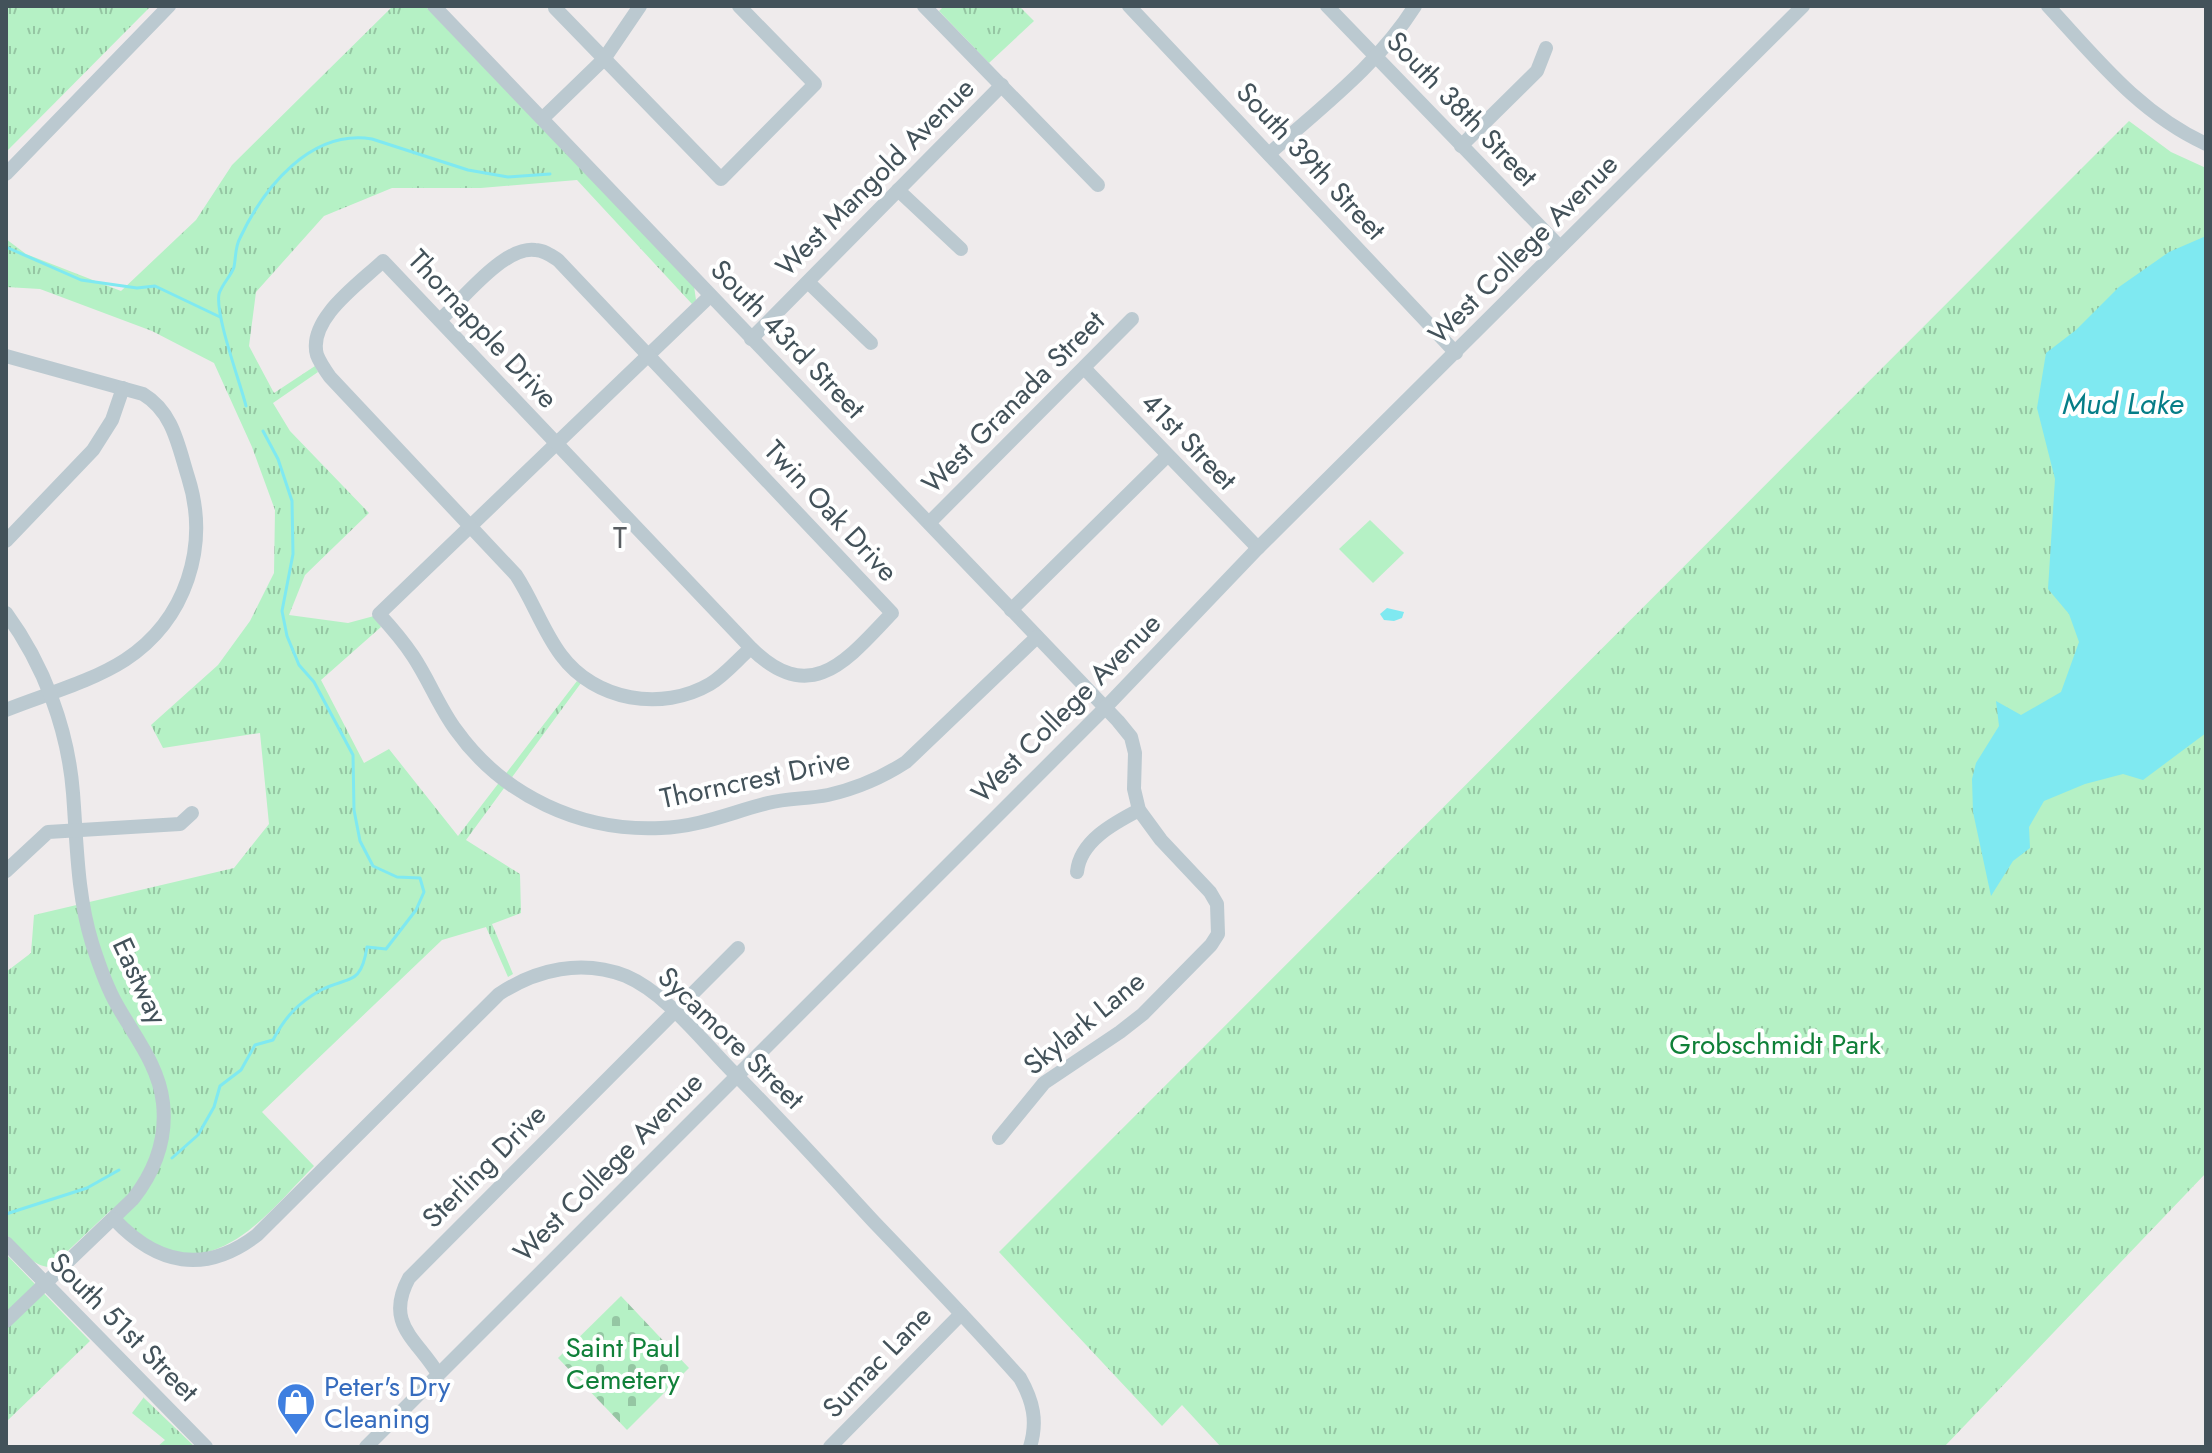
<svg xmlns="http://www.w3.org/2000/svg" width="2212" height="1453" font-family="Jost,sans-serif">
  <defs>
    <pattern id="cemetery-stones" width="16" height="16" patternUnits="userSpaceOnUse" patternTransform="scale(2)"><rect width="16" height="16" fill="#b5f1c5"/><path d="M2 7V4a2 2 0 0 1 4 0v3zM10 15v-3a2 2 0 0 1 4 0v3z" fill="#95c6a3"/></pattern>
    <pattern id="park-tufts" width="24" height="20" patternUnits="userSpaceOnUse" patternTransform="scale(2)"><rect width="24" height="20" fill="#b5f1c5"/><path d="M3 7l-1-3M5 7V3M7 7l1-3M15 17l-1-3M17 17v-4M19 17l1-3" fill="none" stroke="#95c6a3"/></pattern>
  </defs>
  <rect width="100%" height="100%" fill="#efebec"/>
  <polygon fill="#b5f1c5" points="1370,520 1404,553 1373,583 1339,549"/>
  <polygon fill="url(#cemetery-stones)" points="621,1296 689,1368 627,1430 558,1358"/>
  <g fill="url(#park-tufts)">
    <polygon points="6,6 151,6 6,152"/>
    <path d="M 393,6 L 425,6 L 694,286 L 696,300 L 692,304 L 577,180 L 481,188 L 392,188 L 324,216 L 256,292 L 249,346 L 274,393 L 315,366 L 318,372 L 273,403 L 290,431 L 369,513 L 305,575 L 289,615 L 348,623 L 374,616 L 381,627 L 321,680 L 364,763 L 389,749 L 458,836 L 577,681 L 581,683 L 466,840 L 520,874 L 521,913 L 492,924 L 513,974 L 508,977 L 486,927 L 442,940 L 262,1112 L 314,1166 C 274,1206 225,1275 160,1248 C 142,1240 125,1223 111,1210 L 51,1267 C 33,1268 18,1246 6,1234 L 6,972 L 31,953 L 34,915 L 234,868 L 269,824 L 260,733 L 163,748 L 151,725 L 218,665 L 250,621 L 274,573 L 275,510 L 252,447 L 214,363 L 152,331 L 40,289 L 6,287 L 6,239 L 26,254 L 121,291 L 196,220 L 232,165 Z"/>
    <polygon points="944,6 1019,6 1034,21 989,63 939,11"/>
    <polygon points="2129,121 2171,152 2206,168 2206,1173 1944,1447 1221,1447 1182,1405 1162,1426 999,1252"/>
    <polygon points="6,1254 90,1341 6,1422"/>
    <polygon points="144,1397 144,1398 195,1447 157,1447 165,1440 132,1413"/>
  </g>
  <g fill="#7fe9f1">
    <polygon points="2206,236 2206,733 2143,780 2123,774 2085,784 2044,801 2029,827 2030,848 2013,861 1991,896 1973,812 1972,779 1976,763 1999,726 1996,701 2021,715 2061,692 2079,642 2069,614 2048,589 2055,479 2037,408 2046,353 2076,330 2119,287 2169,252"/>
    <polygon points="1387,608 1404,612 1402,618 1394,621 1384,620 1380,614"/>
  </g>
  <g fill="none" stroke-linecap="round" stroke-linejoin="round">
    <g stroke="#7fe9f1" stroke-width="3">
      <polyline points="6,247 81,280 137,288 155,286 220,317"/>
      <path d="M 246,406 C 240,382 215,315 219,294 C 222,284 231,276 234,267 C 236,257 235,247 240,238 C 264,187 311,129 372,139 L 468,170 L 508,177 L 550,174"/>
      <path d="M 172,1158 L 198,1135 L 214,1107 L 220,1086 L 241,1070 L 255,1045 L 273,1040 C 285,1017 298,1003 321,990 C 349,976 361,986 367,947 L 386,949 L 416,910 L 424,892 L 420,878 L 397,877 L 373,866 L 360,841 L 354,810 L 353,755 L 314,682 L 299,665 L 287,636 L 282,611 L 293,554 L 292,501 L 278,459 L 263,431"/>
      <polyline points="6,1214 87,1188 119,1170"/>
    </g>
    <g stroke="#bbc9d0" stroke-width="14">
      <polyline points="434,6 1118,721 1131,737 1135,753 1134,789 1139,810 1161,840 1210,892 1217,904 1218,934 1211,945 1143,1014 1120,1032 1044,1083 999,1138"/>
      <polyline points="924,6 1098,185"/>
      <polyline points="1129,6 1456,353"/>
      <polyline points="1327,6 1560,247"/>
      <path d="M 2048,6 C 2097,59 2139,113 2206,144"/>
      <polyline points="555,8 721,179 815,84 739,6"/>
      <polyline points="543,118 604,59 640,6"/>
      <polyline points="1461,146 1537,71 1546,48"/>
      <path d="M 1269,154 C 1320,108 1378,65 1415,6"/>
      <polyline points="6,174 169,6"/>
      <polyline points="898,190 961,249"/>
      <polyline points="808,282 871,343"/>
      <path d="M 710,296 L 379,614 C 391,627 403,641 413,656 C 429,680 439,707 456,730 C 503,796 581,832 661,828 C 699,827 732,812 768,803 C 787,798 808,799 828,795 C 855,789 883,777 906,762 L 1037,637"/>
      <path d="M 441,319 C 463,299 504,246 535,250 C 544,250 552,256 558,260 L 892,613 C 848,659 811,708 751,648 L 383,261 C 360,283 307,319 317,355 C 320,363 325,370 330,377 L 516,575 C 533,601 543,631 561,655 C 595,701 662,712 710,684 C 725,675 738,659 751,648"/>
      <polyline points="751,339 1002,85"/>
      <path d="M 6,356 L 143,394 C 173,412 178,445 188,477 C 210,546 186,620 125,660 C 91,682 43,695 6,710"/>
      <polyline points="1084,368 1258,548"/>
      <polyline points="930,522 1132,319"/>
      <polyline points="6,541 93,450 112,420 123,388"/>
      <polyline points="1011,610 1167,456"/>
      <path d="M 6,613 C 44,665 68,729 73,793 C 77,844 77,894 92,943 C 99,965 106,986 117,1005 C 135,1037 159,1066 163,1103 C 167,1139 155,1171 133,1199 L 6,1321"/>
      <polyline points="6,871 48,832 180,824 192,813"/>
      <path d="M 1077,872 C 1080,841 1114,823 1139,810"/>
      <path d="M 114,1219 C 157,1265 205,1275 257,1235 L 499,994 C 537,969 582,959 626,976 C 666,993 703,1042 734,1073 C 782,1121 828,1172 875,1223 C 924,1274 973,1325 1020,1378 C 1033,1401 1038,1421 1030,1447"/>
      <polyline points="6,1243 206,1447"/>
      <path d="M 438,1374 C 417,1339 384,1324 409,1278 L 738,948"/>
      <polyline points="366,1447 1104,709 1258,548 1803,6"/>
      <polyline points="830,1447 961,1314"/>
    </g>
  </g>
  <defs>
    <symbol id="shop-pin" viewBox="-11 -11 22 30"><path d="M0 17L-7.5 6A9.5 9.5 0 1 1 7.5 6Z" fill="#3f7fe0" stroke="#fff"/><path d="M-5-2.5h2.3a2.7 3.5 0 0 1 5.4 0H5L5.5 6h-11ZM-1.5-2.5h3a1.5 2.3 0 0 0-3 0Z" fill="#fff"/></symbol>
  </defs>
  <g fill-rule="evenodd">
    <use href="#shop-pin" x="274" y="1380" width="44" height="60"/>
  </g>
  <g text-anchor="middle" dominant-baseline="central" stroke-width="8" stroke-linejoin="round" paint-order="stroke">
    <g font-size="28" fill="#43525a" stroke="#fff">
      <text transform="translate(1462 109) rotate(46)">South 38th Street</text>
      <text transform="translate(1311 161) rotate(47)">South 39th Street</text>
      <text transform="translate(875 177) rotate(-45)">West Mangold Avenue</text>
      <text transform="translate(1523 249) rotate(-45)">West College Avenue</text>
      <text transform="translate(483 329) rotate(47)">Thornapple Drive</text>
      <text transform="translate(788 339) rotate(46)">South 43rd Street</text>
      <text transform="translate(1013 402) rotate(-45)">West Granada Street</text>
      <text transform="translate(1189 441) rotate(46)">41st Street</text>
      <text transform="translate(831 511) rotate(47)">Twin Oak Drive</text>
      <text transform="translate(1066 708) rotate(-45)">West College Avenue</text>
      <text transform="translate(755 779) rotate(-12)">Thorncrest Drive</text>
      <text transform="translate(140 981) rotate(65)">Eastway</text>
      <text transform="translate(1084 1023) rotate(-39)">Skylark Lane</text>
      <text transform="translate(731 1038) rotate(44)">Sycamore Street</text>
      <text transform="translate(484 1166) rotate(-45)">Sterling Drive</text>
      <text transform="translate(608 1167) rotate(-45)">West College Avenue</text>
      <text transform="translate(124 1327) rotate(45)">South 51st Street</text>
      <text transform="translate(877 1362) rotate(-46)">Sumac Lane</text>
    </g>
    <g font-size="28" fill="#108039" stroke="#fff">
      <text x="1775" y="1044">Grobschmidt Park</text>
      <text x="623" y="1347">Saint Paul<tspan x="623" dy="32">Cemetery</tspan></text>
    </g>
    <g font-size="28" fill="#366cbe" stroke="#fff" text-anchor="start">
      <text x="324" y="1386">Peter's Dry<tspan x="324" dy="32">Cleaning</tspan></text>
    </g>
    <g font-size="30" font-style="italic" fill="#067d87" stroke="#fff">
      <text x="2123" y="403">Mud Lake</text>
    </g>
    <g font-size="30" letter-spacing="2" fill="#585d61" stroke="#fff">
      <text x="621" y="537">T</text>
    </g>
  </g>
  <rect width="2212" height="1453" fill="none" stroke="#43525a" stroke-width="16"/>
</svg>
